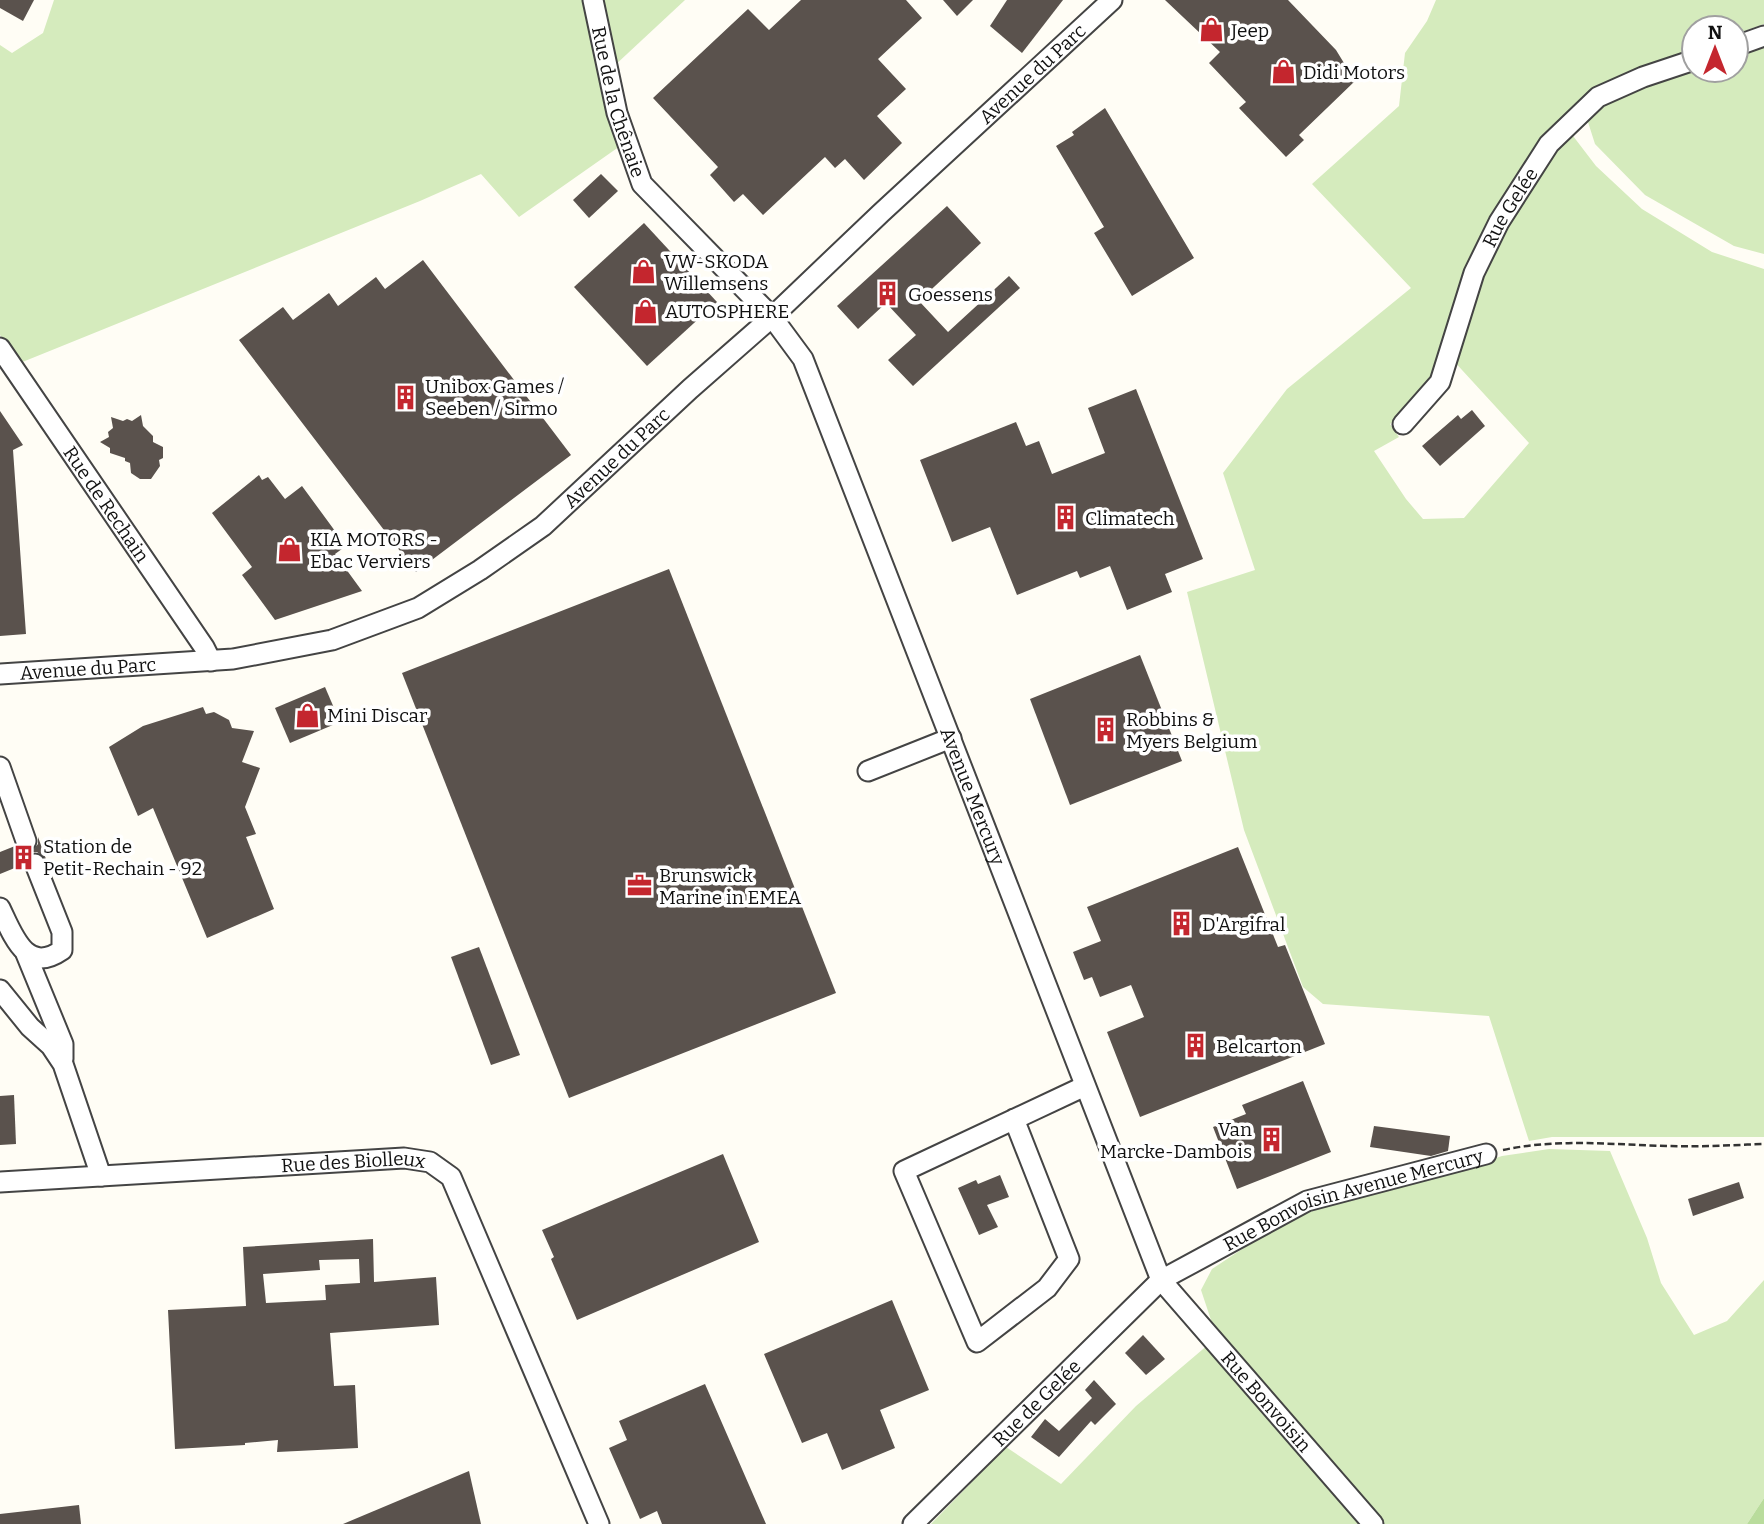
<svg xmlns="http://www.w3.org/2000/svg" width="1764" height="1524" font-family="Bitter,serif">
  <rect width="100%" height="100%" fill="#fffdf5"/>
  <g fill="#d5ebbd">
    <polygon points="54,0 592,0 623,144 519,217 481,174 420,201 20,363 0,335 0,45 12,53 43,33"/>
    <polygon points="603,0 685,0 613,67"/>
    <polygon points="1436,0 1764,0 1764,24 1736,34 1736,28 1694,28 1694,50 1627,75 1601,87 1542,143 1474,262 1443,358 1426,395 1390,424 1399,437 1374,451 1406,499 1423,519 1464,518 1529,443 1451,358 1480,274 1527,185 1549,152 1570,132 1596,166 1642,209 1712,252 1764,269 1764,1137 1552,1137 1529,1141 1489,1016 1323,1004 1303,987 1244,830 1187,592 1255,570 1223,473 1287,389 1411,288 1312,184 1399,106 1405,53 1427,21"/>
    <polygon points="1764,43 1764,254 1734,246 1645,195 1595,144 1587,119 1596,104 1646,80 1694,70 1736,70 1736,52"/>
    <polygon points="1549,1149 1610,1151 1647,1238 1661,1283 1694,1335 1727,1321 1764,1280 1764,1498 1747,1524 1384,1524 1212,1323 1201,1290 1212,1269 1271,1230 1323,1206 1444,1175 1502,1156"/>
    <polygon points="1209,1344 1367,1524 931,1524 1006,1447 1061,1484 1136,1406"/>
  </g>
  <polygon fill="#b9dc9c" points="1764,1498 1764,1524 1747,1524"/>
  <g fill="#5a524d" fill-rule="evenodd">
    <polygon points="0,0 34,0 23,21 0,8"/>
    <polygon points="801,0 906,0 922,18 878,59 906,89 877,116 902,143 864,180 845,159 835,168 825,157 763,215 743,194 734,202 710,175 718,167 653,98 748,9 769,30"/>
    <polygon points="943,0 973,0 957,16"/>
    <polygon points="1007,0 1063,0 1022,53 990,26"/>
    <polygon points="1165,0 1288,0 1336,50 1355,81 1299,135 1304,140 1286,157 1239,108 1246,102 1209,63 1220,52"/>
    <polygon points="1105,108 1194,258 1132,296 1094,233 1104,227 1056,146 1074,135 1072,132"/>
    <polygon points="601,174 618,191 589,218 573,200"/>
    <polygon points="947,206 981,243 919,301 948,332 1009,276 1020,288 913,386 888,360 916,335 886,303 858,329 837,306"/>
    <polygon points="644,223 717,302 647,366 574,287"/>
    <polygon points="423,260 571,455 416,572 239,340 283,307 293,320 329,293 338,306 376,277 385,289"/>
    <polygon points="1136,389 1203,559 1165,574 1172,592 1127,610 1110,566 1080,578 1077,571 1017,595 990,527 952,542 920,460 1016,422 1026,446 1039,441 1052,474 1105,453 1088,408"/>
    <polygon points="1472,410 1485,426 1440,466 1422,446 1458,415 1461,419"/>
    <polygon points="0,411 23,445 13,450 26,634 0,636"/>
    <polygon points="141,415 143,426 153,436 153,442 163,447 163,458 159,460 160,466 151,479 140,479 131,473 130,463 125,461 125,458 110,453 110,448 100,442 109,437 108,432 113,428 111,417 123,421 127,419 132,421"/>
    <polygon points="259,475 262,480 268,477 285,499 302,486 346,546 335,554 362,591 275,620 242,575 252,567 212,513"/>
    <polygon points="669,569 836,993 569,1098 402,673"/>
    <polygon points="1140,655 1182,761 1070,805 1030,699"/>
    <polygon points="325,687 340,722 290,743 275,708"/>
    <polygon points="203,707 206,714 214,712 229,720 232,728 254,731 242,762 260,768 245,807 256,834 246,837 274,909 207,938 153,808 138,816 109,747 143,726"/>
    <polygon points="38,837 46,859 37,852 31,852 25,857 24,868 22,865 0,874 0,852 15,846 23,853 31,852 38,844"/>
    <polygon points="1238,847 1278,947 1285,945 1325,1044 1140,1117 1107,1032 1144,1017 1131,985 1100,997 1092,977 1084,980 1073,952 1101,941 1087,907"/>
    <polygon points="479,947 520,1055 491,1065 451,957"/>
    <polygon points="1303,1081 1331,1152 1237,1189 1213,1127 1246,1114 1242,1105"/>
    <polygon points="14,1095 16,1144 0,1145 0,1096"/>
    <polygon points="1374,1126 1450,1136 1448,1151 1431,1156 1370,1147"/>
    <polygon points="723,1154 759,1242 577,1320 551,1259 554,1257 542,1230"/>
    <polygon points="1000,1175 1009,1197 987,1205 998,1227 979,1235 958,1188 976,1180 978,1184"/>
    <polygon points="1739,1182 1744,1198 1693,1216 1688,1199"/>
    <path d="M 373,1239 L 374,1282 L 436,1277 L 439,1325 L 330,1333 L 334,1386 L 355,1385 L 358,1448 L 277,1452 L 278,1440 L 245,1443 L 245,1445 L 175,1449 L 168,1310 L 246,1306 L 243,1247 ZM 359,1259 L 360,1283 L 325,1285 L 326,1300 L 266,1303 L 263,1274 L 320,1270 L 319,1260 Z"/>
    <polygon points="892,1300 929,1390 880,1410 895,1448 842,1470 827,1433 802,1443 764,1354"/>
    <polygon points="1143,1335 1165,1359 1146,1375 1125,1353"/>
    <polygon points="1094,1380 1116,1404 1095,1425 1091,1421 1059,1457 1031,1437 1045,1419 1059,1431 1092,1398 1085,1390"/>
    <polygon points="705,1384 766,1524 662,1524 657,1511 640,1519 609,1448 627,1440 619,1421"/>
    <polygon points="469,1471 481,1524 343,1524"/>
    <polygon points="79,1505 81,1524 0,1524 0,1514"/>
  </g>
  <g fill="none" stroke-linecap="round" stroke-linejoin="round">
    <defs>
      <g id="minor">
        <path id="s1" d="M 593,0 L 617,113 L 642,184 L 772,317 L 803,359 L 1161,1280 L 1373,1524"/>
        <polyline points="1736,46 1764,36"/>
        <path id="s2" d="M 0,348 L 204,647 L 211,661"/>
        <path id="s3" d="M 1403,424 L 1440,382 L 1474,273 L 1499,222 L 1549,144 L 1598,97 L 1643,77 L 1694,60"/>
        <path id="s4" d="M 0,674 L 233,659 L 332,640 L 418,608 L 480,570 L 543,526 L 690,389 L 772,317 L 881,213 L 1112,0"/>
        <polyline points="0,767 26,841"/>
        <polyline points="868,771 951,738"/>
        <path d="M 0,908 C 13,935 26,975 62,950 L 62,932 L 35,864"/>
        <polyline points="26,954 63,1044 63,1059"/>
        <polyline points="0,990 30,1027 51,1046 63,1064 101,1176"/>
        <polyline points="1014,1119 1069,1259 1047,1288 977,1342 904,1171 1085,1086"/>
        <path id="s5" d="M 0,1182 L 404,1158 L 430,1162 L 451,1177 L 599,1524"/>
        <path id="s6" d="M 913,1524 L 1161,1280 L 1307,1201 L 1486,1154"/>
      </g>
    </defs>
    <use href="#minor" stroke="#444" stroke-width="23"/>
    <path stroke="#333" stroke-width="2.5" stroke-dasharray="7 3.5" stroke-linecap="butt" d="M 1503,1150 C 1559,1138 1614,1145 1671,1146 C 1702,1147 1733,1145 1764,1144"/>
    <use href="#minor" stroke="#fff" stroke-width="19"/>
  </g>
  <defs>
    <symbol id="shop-bare" viewBox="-9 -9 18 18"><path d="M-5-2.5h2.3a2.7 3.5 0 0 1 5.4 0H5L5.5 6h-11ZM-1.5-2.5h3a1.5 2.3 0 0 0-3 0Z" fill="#c4262e" stroke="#fff" stroke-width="2.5" paint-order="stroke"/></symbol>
    <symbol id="building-bare" viewBox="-9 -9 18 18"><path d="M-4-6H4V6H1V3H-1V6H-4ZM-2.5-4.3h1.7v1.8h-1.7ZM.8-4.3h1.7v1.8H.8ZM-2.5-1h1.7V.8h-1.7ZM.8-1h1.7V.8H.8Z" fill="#c4262e" stroke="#fff" stroke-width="2.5" paint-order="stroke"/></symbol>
    <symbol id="office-bare" viewBox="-9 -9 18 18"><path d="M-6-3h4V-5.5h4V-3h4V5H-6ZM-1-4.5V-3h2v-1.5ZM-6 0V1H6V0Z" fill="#c4262e" stroke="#fff" stroke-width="2.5" paint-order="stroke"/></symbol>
  </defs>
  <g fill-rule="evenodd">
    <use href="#shop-bare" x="1194" y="12" width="35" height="35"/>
    <use href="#shop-bare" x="1266" y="54" width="35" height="35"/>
    <use href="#shop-bare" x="626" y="254" width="35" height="35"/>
    <use href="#building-bare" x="870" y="276" width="35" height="35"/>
    <use href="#shop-bare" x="628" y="294" width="35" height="35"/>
    <use href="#building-bare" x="388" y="380" width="35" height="35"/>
    <use href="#building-bare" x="1048" y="500" width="35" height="35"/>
    <use href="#shop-bare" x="272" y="532" width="35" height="35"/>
    <use href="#shop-bare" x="290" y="698" width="35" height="35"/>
    <use href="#building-bare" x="1088" y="712" width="35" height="35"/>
    <use href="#building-bare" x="6" y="840" width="35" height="35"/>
    <use href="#office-bare" x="622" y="868" width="35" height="35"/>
    <use href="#building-bare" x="1164" y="906" width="35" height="35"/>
    <use href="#building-bare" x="1178" y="1028" width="35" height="35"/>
    <use href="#building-bare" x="1254" y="1122" width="35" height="35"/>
  </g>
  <g text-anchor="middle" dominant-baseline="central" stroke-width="7" stroke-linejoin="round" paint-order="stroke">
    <g font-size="19" fill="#111" stroke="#fff" text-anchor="start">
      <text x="1231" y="30">Jeep</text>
      <text x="1303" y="72">Didi Motors</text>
      <text x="664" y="261">VW-SKODA<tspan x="664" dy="22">Willemsens</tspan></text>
      <text x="908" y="294">Goessens</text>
      <text x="665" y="311">AUTOSPHERE</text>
      <text x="425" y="386">Unibox Games /<tspan x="425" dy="22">Seeben / Sirmo</tspan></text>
      <text x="1085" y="518">Climatech</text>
      <text x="310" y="539">KIA MOTORS -<tspan x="310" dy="22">Ebac Verviers</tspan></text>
      <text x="327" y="715">Mini Discar</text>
      <text x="1126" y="719">Robbins &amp;<tspan x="1126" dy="22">Myers Belgium</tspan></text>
      <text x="43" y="846">Station de<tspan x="43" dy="22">Petit-Rechain - 92</tspan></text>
      <text x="659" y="875">Brunswick<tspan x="659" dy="22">Marine in EMEA</tspan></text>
      <text x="1202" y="924">D'Argifral</text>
      <text x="1216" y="1046">Belcarton</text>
      <text x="1252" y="1129" text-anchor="end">Van<tspan x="1252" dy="22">Marcke-Dambois</tspan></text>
    </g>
    <g font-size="19" fill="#111" stroke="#fff">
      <text stroke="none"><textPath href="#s4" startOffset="1242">Avenue du Parc</textPath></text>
      <text stroke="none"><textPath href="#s1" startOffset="105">Rue de la Chênaie</textPath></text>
      <text stroke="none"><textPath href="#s3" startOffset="245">Rue Gelée</textPath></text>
      <text stroke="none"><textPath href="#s4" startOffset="676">Avenue du Parc</textPath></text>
      <text stroke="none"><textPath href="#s2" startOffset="189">Rue de Rechain</textPath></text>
      <text stroke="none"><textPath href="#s4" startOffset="88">Avenue du Parc</textPath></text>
      <text stroke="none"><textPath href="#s1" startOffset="898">Avenue Mercury</textPath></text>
      <text stroke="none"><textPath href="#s5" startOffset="354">Rue des Biolleux</textPath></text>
      <text stroke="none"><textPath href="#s6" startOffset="558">Rue Bonvoisin Avenue Mercury</textPath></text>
      <text stroke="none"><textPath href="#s6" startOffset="173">Rue de Gelée</textPath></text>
      <text stroke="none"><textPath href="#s1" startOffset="1578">Rue Bonvoisin</textPath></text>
    </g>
  </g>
  <g transform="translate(1715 49)"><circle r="33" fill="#ffffff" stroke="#a0a0a0" stroke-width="2"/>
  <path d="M0-5L12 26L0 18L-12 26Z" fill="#c4262e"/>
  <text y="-10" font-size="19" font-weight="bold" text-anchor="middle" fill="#111111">N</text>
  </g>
</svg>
